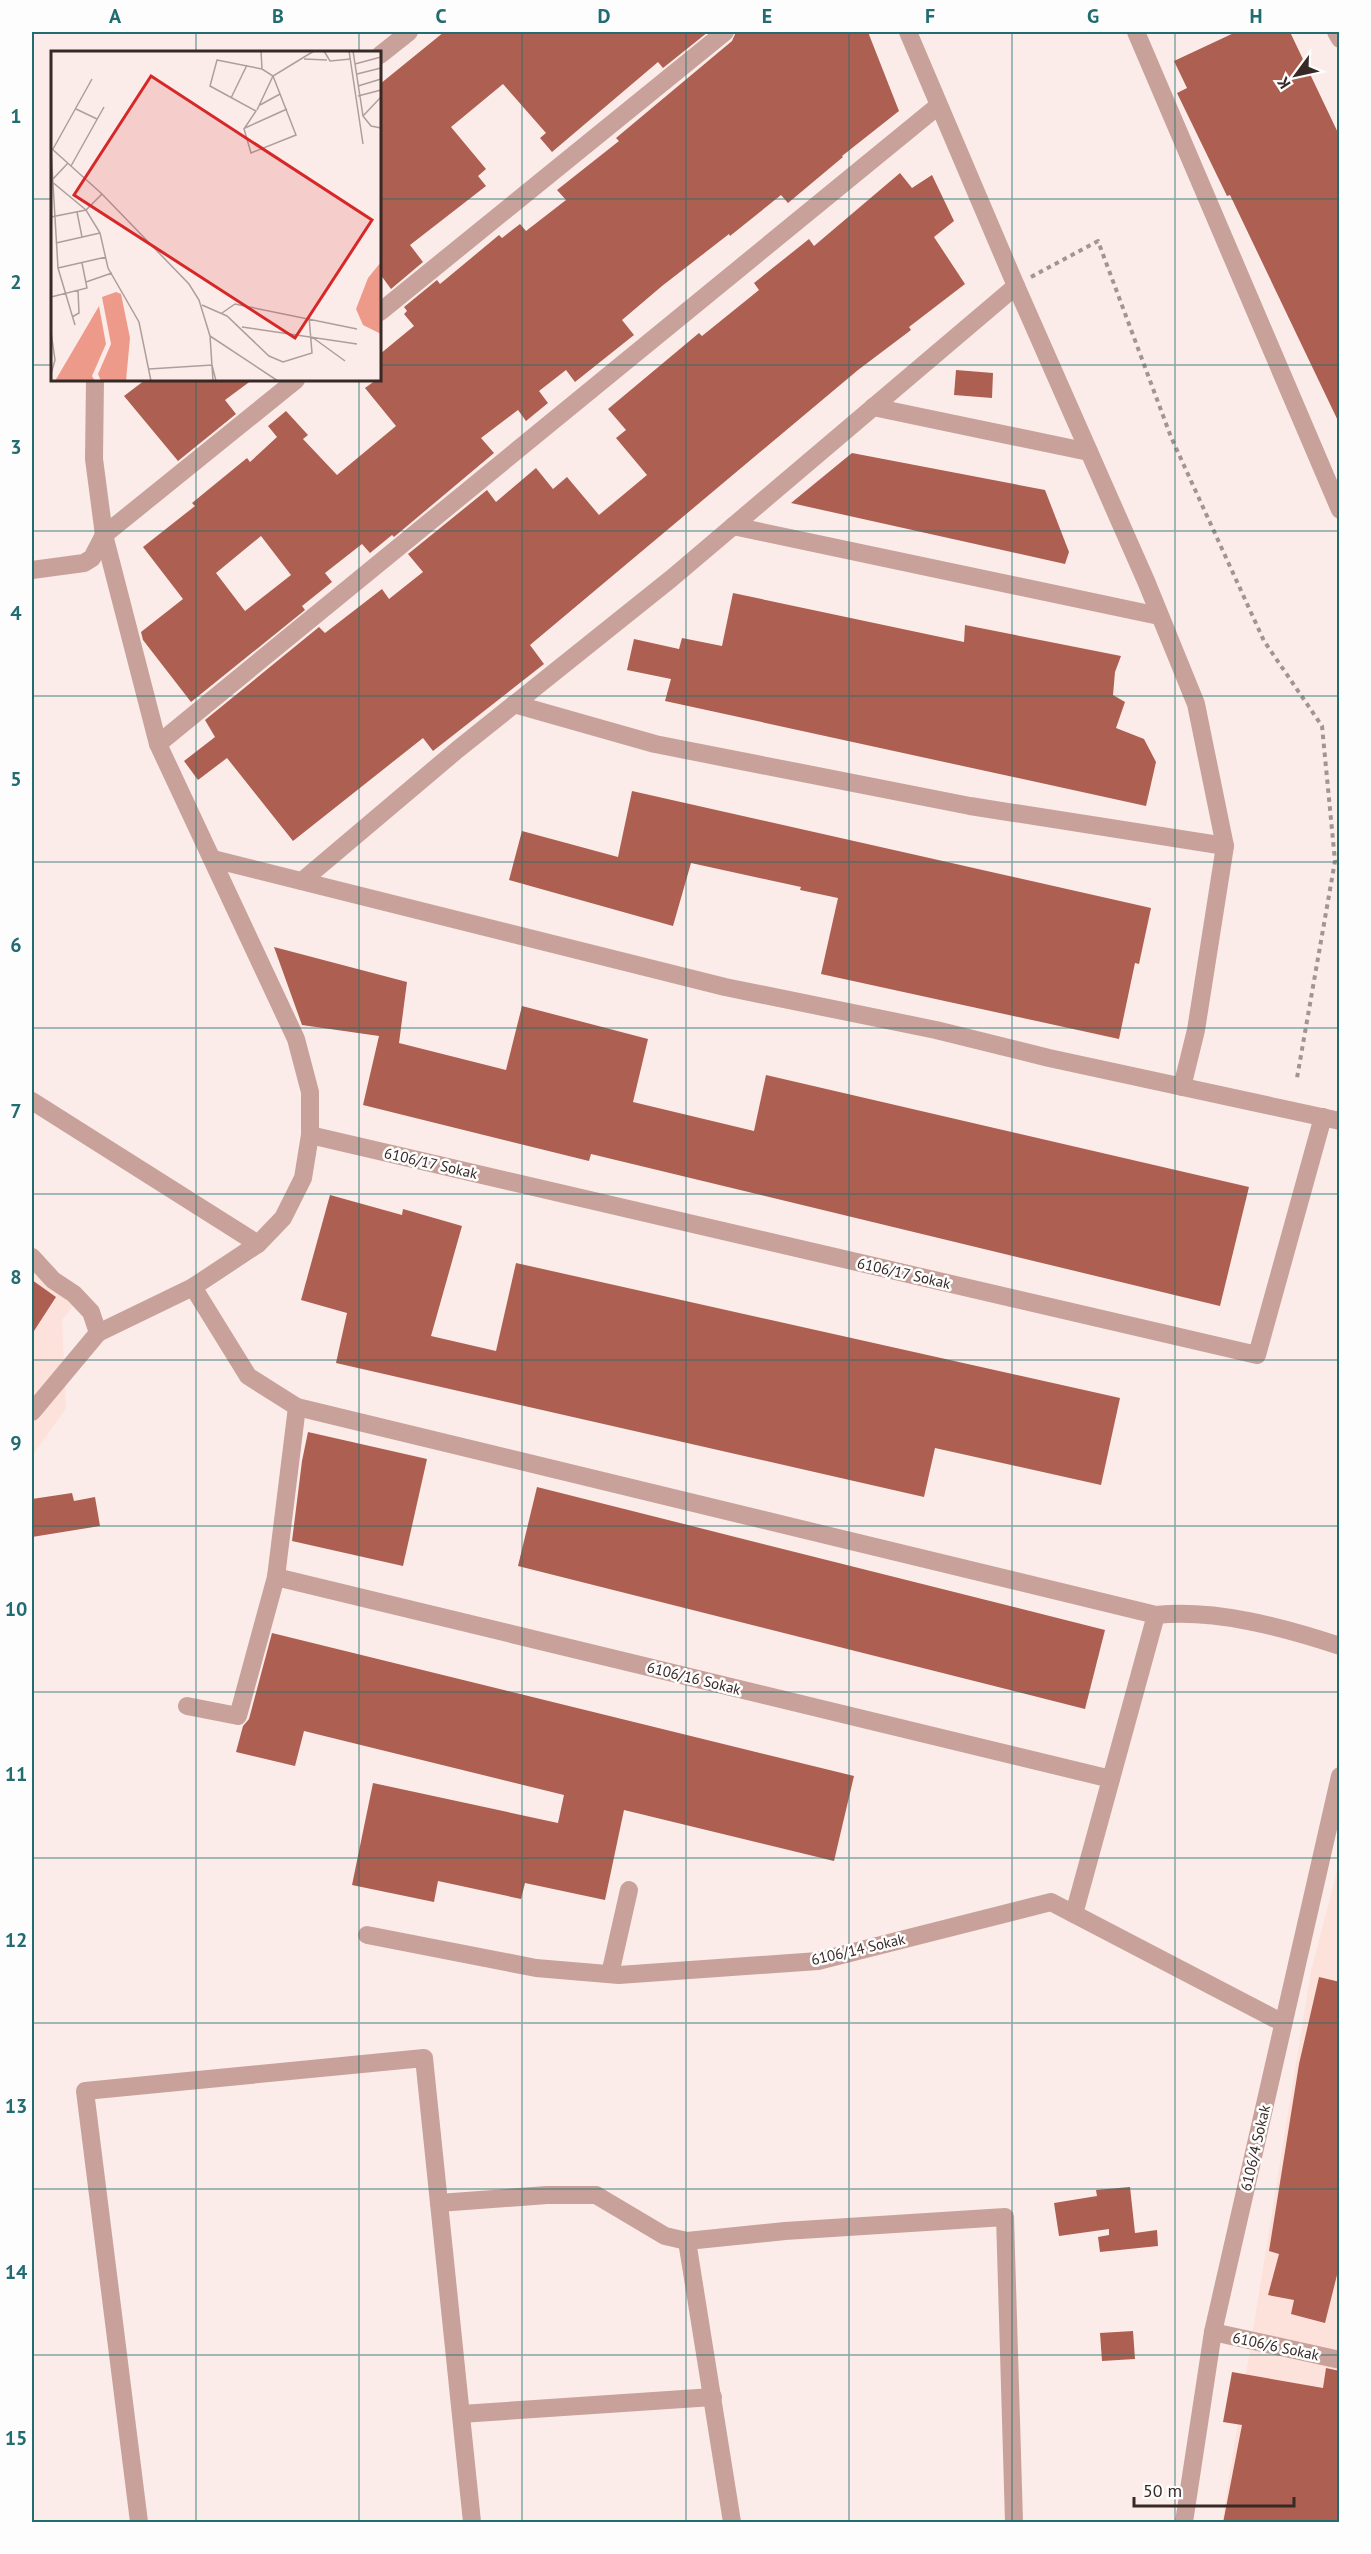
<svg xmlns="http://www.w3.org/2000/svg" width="1371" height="2554" font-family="'PT Sans',sans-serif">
  <rect width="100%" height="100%" fill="#fbece9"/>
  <g fill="#fde1db">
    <polygon points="32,1252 83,1293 62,1320 66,1408 32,1456"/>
    <polygon points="1339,1863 1339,2522 1222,2522 1311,1971"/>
  </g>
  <g fill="#ad5f51" fill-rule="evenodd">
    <polygon points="444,32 708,32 663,68 658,62 552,152 540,138 546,133 503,84 451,127 486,169 478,176 486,186 410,245 423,262 391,289 380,274 380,84"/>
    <path d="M 736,32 L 868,32 L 899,111 L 842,156 L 843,157 L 788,203 L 781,195 L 730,236 L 729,234 L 662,286 L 622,320 L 634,335 L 575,382 L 566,370 L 539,391 L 548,403 L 526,421 L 518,410 L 481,438 L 494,453 L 394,537 L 392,535 L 370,553 L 362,544 L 325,573 L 332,582 L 302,606 L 305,610 L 191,702 L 143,640 L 141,632 L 183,599 L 143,547 L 195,506 L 192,503 L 247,458 L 250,462 L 277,437 L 268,426 L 286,411 L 308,435 L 303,439 L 337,475 L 396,426 L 365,388 L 376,380 L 380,380 L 380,354 L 414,326 L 404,314 L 407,311 L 404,307 L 437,280 L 440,284 L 499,235 L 502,238 L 520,224 L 526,231 L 566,200 L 557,190 L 619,141 L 616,138 L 732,41 ZM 261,536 L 291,575 L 245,611 L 216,573 Z"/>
    <polygon points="1236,32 1290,32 1340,137 1340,425 1230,195 1227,196 1177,93 1187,88 1174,61"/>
    <polygon points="900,173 912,188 932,175 954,221 934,237 965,284 909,327 911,330 858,370 530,645 544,664 433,751 423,738 293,841 227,758 198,780 184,761 215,737 205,720 319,627 325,633 382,589 389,599 423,572 408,554 487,490 496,502 536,468 553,489 567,477 599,515 647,475 616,438 626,430 608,409 699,333 702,336 759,290 754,283 809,239 814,246"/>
    <polygon points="956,370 993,373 992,398 954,395"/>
    <polygon points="145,380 252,380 225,400 236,414 178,461 124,396"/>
    <polygon points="852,453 1045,490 1069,552 1065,564 791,503"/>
    <polygon points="733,593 964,642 965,625 1121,656 1115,672 1113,695 1125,702 1116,728 1144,739 1156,762 1146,806 665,701 671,679 627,670 634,639 679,649 682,638 722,646"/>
    <polygon points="632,791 1151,908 1139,964 1135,963 1119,1039 821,974 838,898 800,890 801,887 691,863 673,926 509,880 522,831 618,857"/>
    <polygon points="274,947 407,982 399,1043 506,1070 522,1006 648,1039 633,1102 754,1131 766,1075 1249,1187 1220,1306 591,1154 589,1161 363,1105 379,1036 302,1025"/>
    <polygon points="330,1195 402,1215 403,1209 462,1226 431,1336 496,1351 516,1263 1120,1398 1101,1485 935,1448 924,1497 336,1363 347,1313 301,1300"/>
    <polygon points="32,1280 56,1297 32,1334"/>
    <polygon points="308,1432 427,1459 403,1566 292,1541 302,1461"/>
    <polygon points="537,1487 1105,1630 1085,1709 518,1566"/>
    <polygon points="72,1493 74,1501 95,1497 100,1526 32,1537 32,1499"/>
    <polygon points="272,1633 854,1776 834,1861 624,1810 605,1900 525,1883 521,1899 438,1881 434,1902 352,1885 373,1783 558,1823 564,1795 304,1731 295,1766 236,1752 243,1726 249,1719"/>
    <polygon points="1319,1977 1340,1982 1340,2263 1325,2323 1291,2314 1294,2300 1268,2295 1279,2254 1269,2251 1299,2064"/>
    <polygon points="1130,2187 1135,2233 1157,2230 1158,2246 1100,2252 1098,2237 1109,2235 1109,2229 1059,2236 1054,2203 1097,2196 1096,2190"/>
    <polygon points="1133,2331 1135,2359 1102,2361 1100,2333"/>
    <polygon points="1326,2368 1340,2371 1340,2523 1223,2523 1242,2425 1223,2422 1232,2372 1323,2388"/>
  </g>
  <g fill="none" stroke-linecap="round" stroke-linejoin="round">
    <polyline stroke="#a39491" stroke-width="4" stroke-dasharray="4.5 4.5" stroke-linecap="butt" points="1031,277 1098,241 1171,437 1264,641 1322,726 1335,861 1297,1078"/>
    <g stroke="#c8a29a" stroke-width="18">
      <polyline points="908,32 1016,286 1146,581 1196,704 1225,846 1196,1030 1182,1087"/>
      <polyline points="1136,32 1340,510"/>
      <polyline points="1336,32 1340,39"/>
      <polyline points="380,55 409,32"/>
      <polyline points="380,312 725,32"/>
      <polyline points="95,380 94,459 104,535 158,744 296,1039 310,1092 310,1135 303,1178 283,1218 258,1244 193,1287 98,1333"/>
      <polyline points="873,407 1089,452"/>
      <polyline points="733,526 1159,616"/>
      <polyline points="32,570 84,563 92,558 104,535 296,380"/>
      <polyline points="514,704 655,744 970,806 1225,846"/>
      <polyline points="158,744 938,106"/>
      <polyline points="213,859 725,987 936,1030 1049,1058 1340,1121"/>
      <polyline points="302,881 457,750 672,578 1016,286"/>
      <polyline points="32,1101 258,1244"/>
      <polyline points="310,1135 1257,1355 1323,1117"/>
      <polyline points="32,1257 53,1280 74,1294 91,1312 98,1333 32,1412"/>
      <polyline points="193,1287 248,1376 297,1407 1156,1615 1074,1914"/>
      <polyline points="276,1577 1111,1779"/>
      <path d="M 1156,1615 C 1216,1609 1282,1627 1340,1646"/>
      <polyline points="187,1706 238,1716 276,1577 297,1407"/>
      <polyline points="367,1935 536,1968 619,1975 818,1961 1051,1902 1283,2023"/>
      <polyline points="610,1974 629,1890"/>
      <polyline points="439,2203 547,2195 596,2195 665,2236 687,2241 785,2231 1005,2217 1014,2522"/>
      <polyline points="687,2241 732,2522"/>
      <polyline points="1213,2332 1340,2360"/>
      <polyline points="461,2414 713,2397"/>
      <polyline points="139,2522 85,2091 424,2058 472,2522"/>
      <polyline points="1184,2522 1213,2332 1340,1776"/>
    </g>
  </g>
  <path fill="none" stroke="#206c70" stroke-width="1.5" stroke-opacity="0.55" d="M 196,32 L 196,52M 359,32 L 359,52M 522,32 L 522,2522M 686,32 L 686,2522M 849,32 L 849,2522M 1012,32 L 1012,2522M 1175,32 L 1175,2522M 32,199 L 52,199M 380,199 L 1340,199M 32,365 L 52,365M 380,365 L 1340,365M 196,380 L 196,2522M 359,380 L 359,2522M 32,531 L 1340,531M 32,696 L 1340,696M 32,862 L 1340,862M 32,1028 L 1340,1028M 32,1194 L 1340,1194M 32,1360 L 1340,1360M 32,1526 L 1340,1526M 32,1692 L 1340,1692M 32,1858 L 1340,1858M 32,2023 L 1340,2023M 32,2189 L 1340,2189M 32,2355 L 1340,2355"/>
  <g text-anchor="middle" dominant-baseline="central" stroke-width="5" stroke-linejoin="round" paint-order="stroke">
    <g font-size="15" fill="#372926" stroke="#fdfdfd">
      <text transform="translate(431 1163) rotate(13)">6106/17 Sokak</text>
      <text transform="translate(904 1273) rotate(13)">6106/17 Sokak</text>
      <text transform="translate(694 1678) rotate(14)">6106/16 Sokak</text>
      <text transform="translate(858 1949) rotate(-13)">6106/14 Sokak</text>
      <text transform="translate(1255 2148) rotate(-77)">6106/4 Sokak</text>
      <text transform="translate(1276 2346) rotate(12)">6106/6 Sokak</text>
    </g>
  </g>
  <g transform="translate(51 51)">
    <rect width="330" height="330" fill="#fbece9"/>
    <path d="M 330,211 L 330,283 L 312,274 L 305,258 L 317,227 ZM 65,241 L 70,243 L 79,287 L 75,330 L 50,330 L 47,323 L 60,293 L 51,246 ZM 48,255 L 55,293 L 41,325 L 44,330 L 4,330 Z" fill="#ee9a8a"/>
    <path fill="none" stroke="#ad9e9b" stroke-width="1.5" d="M 210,0 L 211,18M 273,0 L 279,10 L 300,8M 298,0 L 312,93M 302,0 L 312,65 L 320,75 L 330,77M 253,8 L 276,9M 166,9 L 211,18 L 222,25 L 245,84 L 200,102 L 193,78 L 205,60 L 159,35 ZM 304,13 L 330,6M 306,23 L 330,17M 307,35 L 330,28M 307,45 L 330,39M 180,47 L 196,14M 209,54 L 229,43M 25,58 L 46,68M 206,59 L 222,25 L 263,0M 312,65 L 330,46M 194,77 L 236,58M 0,97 L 51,143 L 138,233 L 148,249 L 159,285 L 162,330M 2,98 L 41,28M 0,99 L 7,217 L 24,274M 20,115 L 53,56M 2,128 L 17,112M 0,130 L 35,159 L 49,182 L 57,217 L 88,271 L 100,330M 26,161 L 31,186M 0,166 L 35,159 L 51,143M 5,192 L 49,182M 7,217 L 55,206M 35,231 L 61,222M 0,246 L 36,237 L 31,212M 151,254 L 176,265 L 218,305 L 232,311 L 261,302 L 258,266M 171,262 L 184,253 L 306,278M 21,266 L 28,262 L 27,239M 191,276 L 306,293M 0,281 L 4,309 L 0,323M 159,285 L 227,330M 261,286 L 294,310M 98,318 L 161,314 L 165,330"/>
    <path fill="#d62828" fill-opacity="0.15" stroke="#d62828" stroke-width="3" d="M 100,25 L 321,169 L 244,287 L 23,144 Z"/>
    <rect width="330" height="330" fill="none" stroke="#372926" stroke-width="3"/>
  </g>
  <rect width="1371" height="2554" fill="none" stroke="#fdfdfd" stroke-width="66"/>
  <g transform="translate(1296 75) rotate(237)" stroke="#fdfdfd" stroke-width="4.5" paint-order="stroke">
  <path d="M0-4.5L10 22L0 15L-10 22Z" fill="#372926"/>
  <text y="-9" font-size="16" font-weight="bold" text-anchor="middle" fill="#372926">K</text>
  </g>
  <path d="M1134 2497v9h160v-9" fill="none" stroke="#372926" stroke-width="3"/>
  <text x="1143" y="2497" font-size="18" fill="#372926" stroke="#fdfdfd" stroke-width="4.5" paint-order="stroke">50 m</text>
  <rect x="33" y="33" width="1305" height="2488" fill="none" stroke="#206c70" stroke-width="2"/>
  <g font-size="20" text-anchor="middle" font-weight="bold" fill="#206c70">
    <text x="115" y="23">A</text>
    <text x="278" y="23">B</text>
    <text x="441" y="23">C</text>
    <text x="604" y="23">D</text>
    <text x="767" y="23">E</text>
    <text x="930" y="23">F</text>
    <text x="1093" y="23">G</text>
    <text x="1256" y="23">H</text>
    <text x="16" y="123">1</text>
    <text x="16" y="289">2</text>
    <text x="16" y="454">3</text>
    <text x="16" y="620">4</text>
    <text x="16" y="786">5</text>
    <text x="16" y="952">6</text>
    <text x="16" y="1118">7</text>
    <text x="16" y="1284">8</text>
    <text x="16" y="1450">9</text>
    <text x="16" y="1616">10</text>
    <text x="16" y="1781">11</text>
    <text x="16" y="1947">12</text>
    <text x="16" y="2113">13</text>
    <text x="16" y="2279">14</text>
    <text x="16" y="2445">15</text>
  </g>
</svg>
